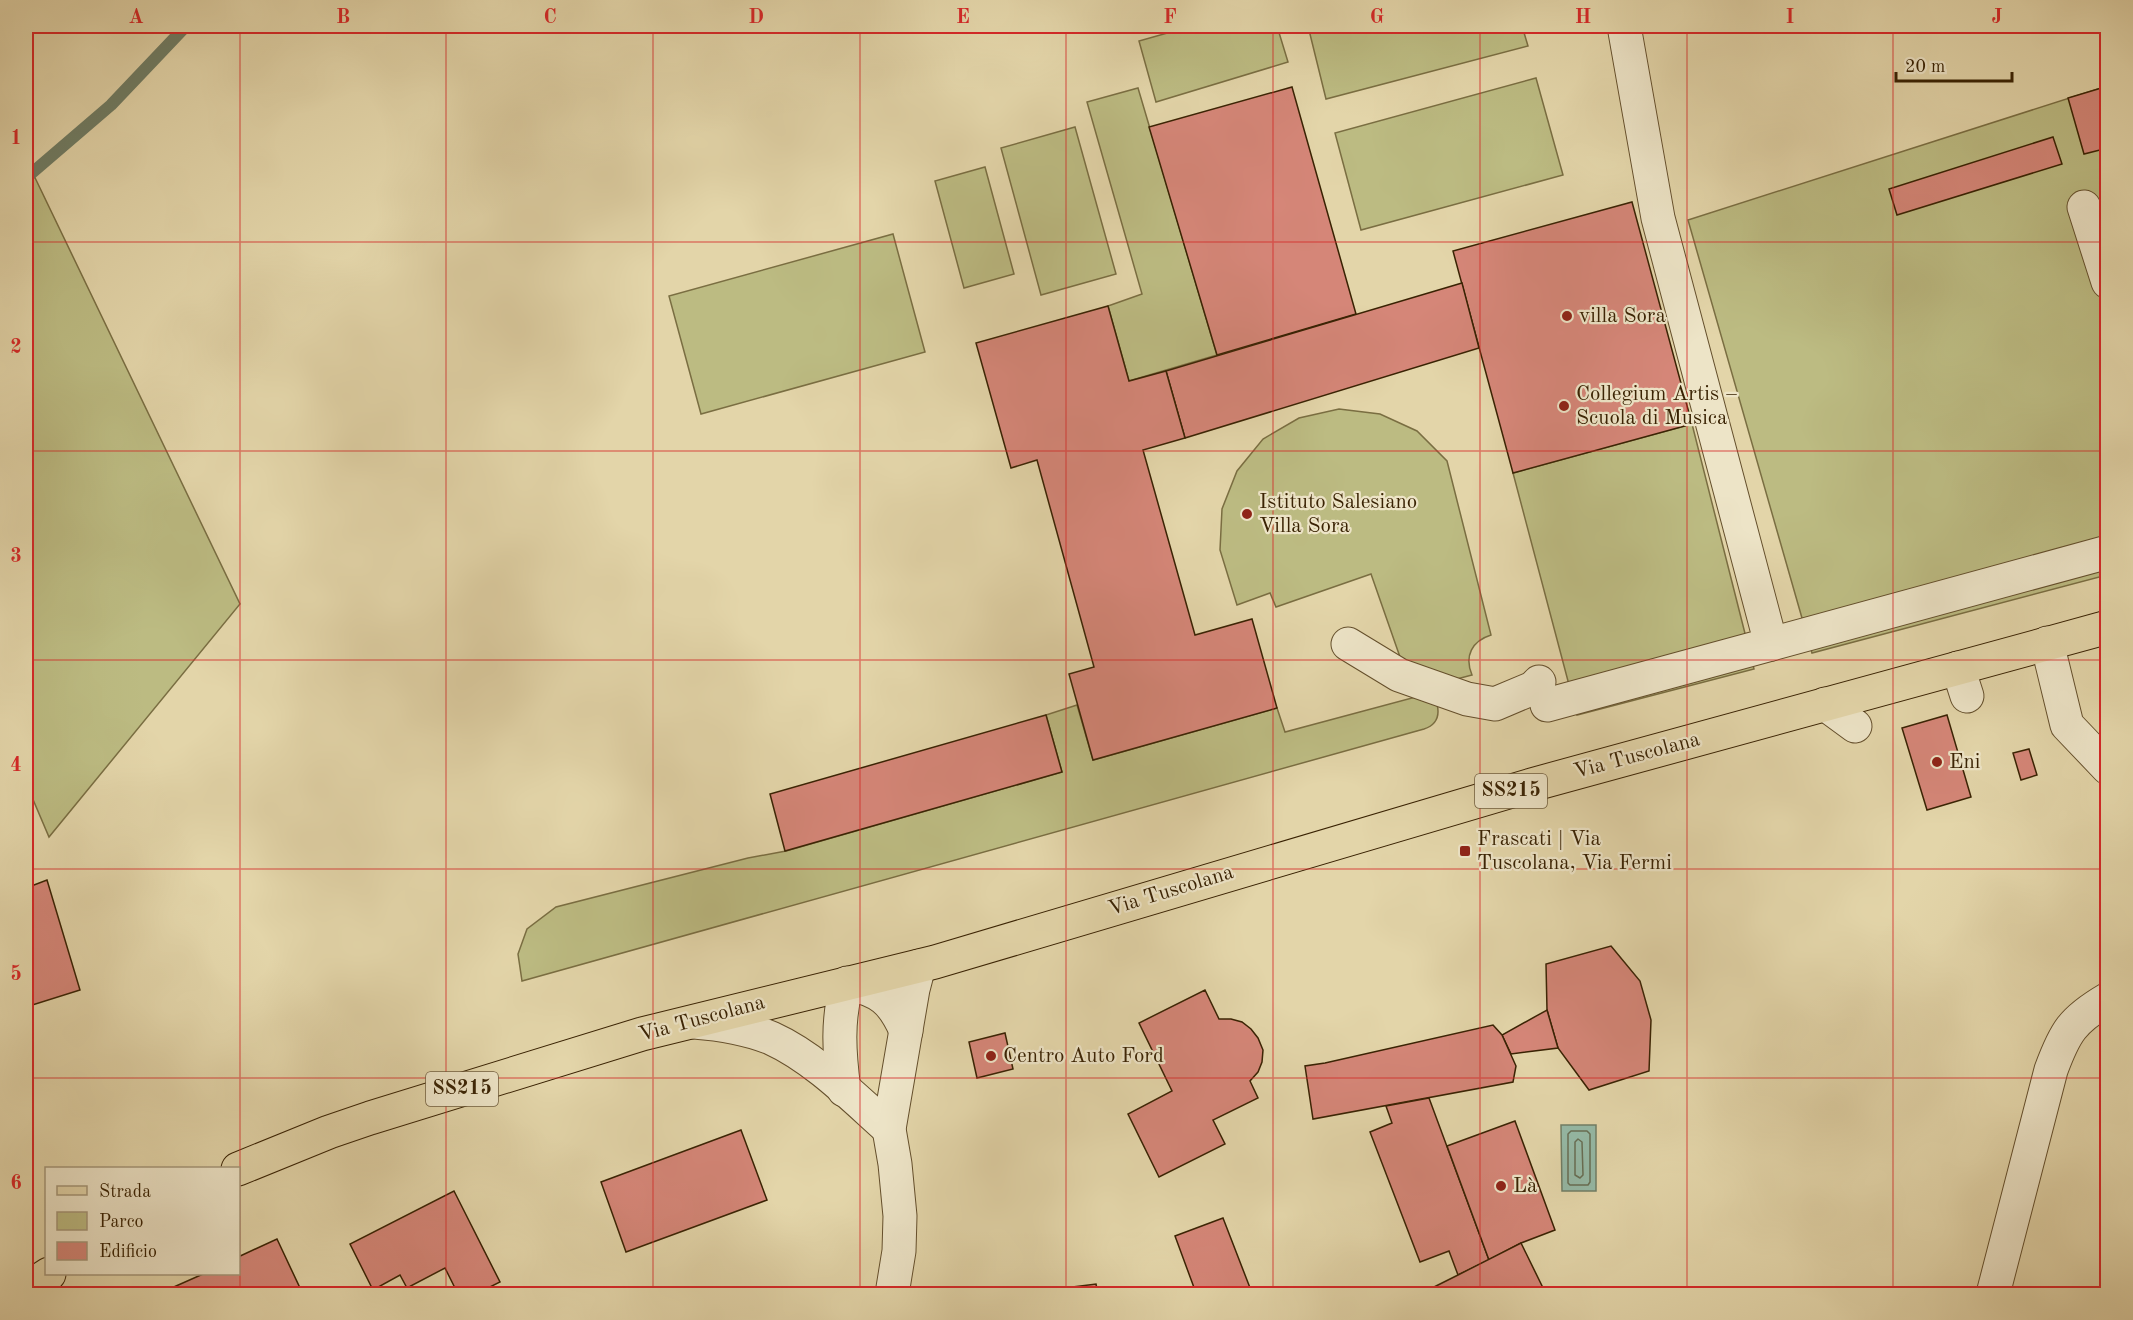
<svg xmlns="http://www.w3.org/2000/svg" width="2133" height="1320" font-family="'Old Standard TT',serif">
  <rect width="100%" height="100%" fill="#e3d5a9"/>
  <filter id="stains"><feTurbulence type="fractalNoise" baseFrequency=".00333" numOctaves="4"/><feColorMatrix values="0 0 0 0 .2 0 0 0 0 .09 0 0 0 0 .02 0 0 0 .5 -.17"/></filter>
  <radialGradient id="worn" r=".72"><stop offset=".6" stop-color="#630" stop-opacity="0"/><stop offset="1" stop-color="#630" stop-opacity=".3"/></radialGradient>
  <g fill="#bcbb82" stroke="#7a6e42" stroke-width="1.5">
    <polygon points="1192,26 1277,26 1288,62 1156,102 1139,41"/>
    <polygon points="1308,26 1522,26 1528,46 1326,99"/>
    <polygon points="1536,78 1563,175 1361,230 1335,133"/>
    <polygon points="2107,86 2107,575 1812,653 1688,220"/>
    <polygon points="1138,88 1217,355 1129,381 1108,306 1142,294 1087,102"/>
    <polygon points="1075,127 1116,274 1041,295 1001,148"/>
    <polygon points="26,159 240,604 49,837 26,783"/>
    <polygon points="985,167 1014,274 964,288 935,181"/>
    <polygon points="893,234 925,352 701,414 669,296"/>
    <path d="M 1339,409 L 1380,414 L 1417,431 L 1447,461 L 1491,635 C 1472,641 1464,656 1472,675 L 1453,680 L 1433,678 L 1400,657 L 1371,574 L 1276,607 L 1270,593 L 1237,605 L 1220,550 L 1222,509 L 1237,471 L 1263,439 L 1299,418 Z"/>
    <polygon points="1692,424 1754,669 1577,715 1513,473"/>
    <path d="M 1423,695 L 1437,704 C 1440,716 1436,725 1424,729 L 522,981 L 518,954 L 527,929 L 556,907 L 748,858 L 786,851 L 1062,772 L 1046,715 L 1077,705 L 1093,760 L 1277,708 L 1285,732 Z"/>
  </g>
  <polygon fill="#95b9a6" stroke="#707d65" stroke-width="1.5" points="1561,1125 1596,1125 1596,1191 1562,1191"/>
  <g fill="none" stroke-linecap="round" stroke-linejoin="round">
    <g stroke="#676e54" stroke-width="1.5">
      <polygon points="1571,1131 1587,1131 1590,1134 1590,1182 1588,1185 1570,1185 1568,1183 1568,1134"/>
      <polygon points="1578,1139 1582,1142 1583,1175 1580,1178 1575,1175 1575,1142"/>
    </g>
    <polyline stroke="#707d65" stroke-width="12" points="26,178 111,105 186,26"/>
  </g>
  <g fill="#d58678" stroke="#392203" stroke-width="1.5">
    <polygon points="2108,86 2108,148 2084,154 2068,98"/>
    <polygon points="1292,87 1356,314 1217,355 1149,127"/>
    <polygon points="2053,137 2062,164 1897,215 1889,189"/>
    <polygon points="1632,202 1692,424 1513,473 1453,251"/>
    <polygon points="1462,283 1479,348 1185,438 1166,371"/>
    <polygon points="1108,306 1129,381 1166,371 1185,438 1143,450 1195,635 1252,619 1277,708 1093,760 1069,674 1094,667 1037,460 1011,468 976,343"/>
    <polygon points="1046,715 1062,772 785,851 770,794"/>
    <polygon points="1947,715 1971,797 1927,810 1902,728"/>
    <polygon points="2029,749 2037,775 2021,780 2013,753"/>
    <polygon points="47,880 80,990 26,1007 26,888"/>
    <polygon points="1611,946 1640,981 1651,1020 1649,1071 1589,1090 1558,1048 1547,1010 1546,964"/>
    <polygon points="1205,990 1219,1019 1231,1019 1242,1022 1251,1029 1258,1038 1263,1050 1262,1062 1258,1072 1250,1081 1258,1098 1213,1120 1225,1144 1159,1177 1128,1114 1172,1091 1139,1023"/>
    <polygon points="1547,1010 1558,1048 1511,1054 1502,1035"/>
    <polygon points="1493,1025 1502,1035 1516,1066 1513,1082 1313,1119 1305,1066 1325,1063"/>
    <polygon points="1005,1033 1013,1069 977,1078 969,1042"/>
    <polygon points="1429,1098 1489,1260 1458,1275 1449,1251 1420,1262 1370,1132 1392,1123 1386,1106"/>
    <polygon points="1515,1121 1555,1230 1521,1243 1489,1260 1447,1146"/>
    <polygon points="741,1130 767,1200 626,1252 601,1182"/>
    <polygon points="454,1191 500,1282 476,1294 458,1294 445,1268 407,1288 400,1275 373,1290 350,1244"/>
    <polygon points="1223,1218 1252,1293 1193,1294 1196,1293 1175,1236"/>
    <polygon points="277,1239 300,1288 287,1294 158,1294 203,1274 238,1274 238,1257"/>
    <polygon points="1521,1243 1546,1294 1420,1294 1458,1275"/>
    <polygon points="1096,1284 1098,1294 1074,1294 1073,1287"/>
  </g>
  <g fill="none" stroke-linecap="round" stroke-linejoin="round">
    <defs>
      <g id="minor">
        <polyline points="2084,207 2108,282"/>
        <polyline points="2047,643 2067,725 2108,768"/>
        <polyline points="1348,644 1399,675 1467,699 1495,704 1533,688 1539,682"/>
        <polyline points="1771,644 2108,552"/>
        <polyline points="1958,668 1967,696"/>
        <polyline points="1825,704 1855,726"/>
        <polyline points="1547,705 1771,644 1658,218 1624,26"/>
        <path d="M 694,1022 C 721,1024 746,1028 771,1038 C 815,1058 853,1097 889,1129"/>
        <path d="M 844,1090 C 839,1052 837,1020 847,983 C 880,991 892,999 906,1031"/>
        <polyline points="892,1294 899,1251 900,1216 895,1164 889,1129 913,989 919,966"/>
        <path d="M 1993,1294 L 2051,1070 C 2065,1032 2072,1020 2108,999"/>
      </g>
      <g id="major">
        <polyline points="238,1169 329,1132 370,1118 642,1034 935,962 1535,784 2108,627"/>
        <polyline points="26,1289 49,1274"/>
      </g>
    </defs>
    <use href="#minor" stroke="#644f2c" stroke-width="35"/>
    <use href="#major" stroke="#392203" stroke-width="35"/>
    <use href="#minor" stroke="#ede4c7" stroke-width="33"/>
    <use href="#major" stroke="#e3d5a9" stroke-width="33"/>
  </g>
  <path fill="none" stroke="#d62828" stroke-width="1.5" stroke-opacity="0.55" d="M 240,26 L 240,1294M 446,26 L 446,1294M 653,26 L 653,1294M 860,26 L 860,1294M 1066,26 L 1066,1294M 1273,26 L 1273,1294M 1480,26 L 1480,1294M 1687,26 L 1687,1294M 1893,26 L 1893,1294M 26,242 L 2108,242M 26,451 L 2108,451M 26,660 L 2108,660M 26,869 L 2108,869M 26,1078 L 2108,1078"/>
  <g fill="#8f2418" stroke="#ede4c7" stroke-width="2">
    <circle cx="1567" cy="316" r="6"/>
    <circle cx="1564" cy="406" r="6"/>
    <circle cx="1247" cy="514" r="6"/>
    <circle cx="1937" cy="762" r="6"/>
    <rect x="1459" y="845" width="12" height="12" rx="3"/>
    <circle cx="991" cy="1056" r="6"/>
    <circle cx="1501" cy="1186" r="6"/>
  </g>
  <g text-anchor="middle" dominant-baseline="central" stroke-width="4.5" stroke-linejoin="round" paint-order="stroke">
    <g fill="#ede4c7" stroke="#6f5c3e" stroke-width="1.5">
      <rect x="1475" y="774" width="72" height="34" rx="4.5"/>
      <rect x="426" y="1072" width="72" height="34" rx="4.5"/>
    </g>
    <g font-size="20" font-weight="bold" fill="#392203">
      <text x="1511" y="791">SS215</text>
      <text x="462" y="1089">SS215</text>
    </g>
    <g font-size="21" fill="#392203" stroke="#ede4c7" text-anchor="start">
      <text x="1579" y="316">villa Sora</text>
      <text x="1576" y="394">Collegium Artis –<tspan x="1576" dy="24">Scuola di Musica</tspan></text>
      <text x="1259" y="502">Istituto Salesiano<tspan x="1259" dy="24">Villa Sora</tspan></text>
      <text x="1949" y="762">Eni</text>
      <text x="1477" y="839">Frascati | Via<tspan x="1477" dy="24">Tuscolana, Via Fermi</tspan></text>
      <text x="1003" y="1056">Centro Auto Ford</text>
      <text x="1513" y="1186">Là</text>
    </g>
    <g font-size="21" fill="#392203" stroke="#ede4c7">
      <text transform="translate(1637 756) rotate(-15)">Via Tuscolana</text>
      <text transform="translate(1171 891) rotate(-17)">Via Tuscolana</text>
      <text transform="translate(702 1019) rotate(-15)">Via Tuscolana</text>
    </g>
  </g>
  <rect width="2133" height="1320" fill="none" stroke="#e3d5a9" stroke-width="66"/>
  <rect x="45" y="1167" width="195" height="108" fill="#ede4c7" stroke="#a59679" stroke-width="1.5"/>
  <rect x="57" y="1186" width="30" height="9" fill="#e3d5a9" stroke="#a59679" stroke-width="1.5"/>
  <text x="99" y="1197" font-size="18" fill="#392203">Strada</text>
  <rect x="57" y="1212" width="30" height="18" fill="#bcbb82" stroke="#a59679" stroke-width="1.5"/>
  <text x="99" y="1227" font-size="18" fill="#392203">Parco</text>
  <rect x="57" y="1242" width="30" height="18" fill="#d58678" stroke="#a59679" stroke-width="1.5"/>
  <text x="99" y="1257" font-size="18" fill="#392203">Edificio</text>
  <path d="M1896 72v9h116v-9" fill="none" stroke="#392203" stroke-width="3"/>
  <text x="1905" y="72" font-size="18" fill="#392203" stroke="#ede4c7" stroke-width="4.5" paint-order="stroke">20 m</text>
  <rect x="33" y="33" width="2067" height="1254" fill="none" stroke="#d62828" stroke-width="2"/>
  <g font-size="20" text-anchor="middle" font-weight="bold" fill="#d62828">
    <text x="136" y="23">A</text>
    <text x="343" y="23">B</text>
    <text x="550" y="23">C</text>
    <text x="756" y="23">D</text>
    <text x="963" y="23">E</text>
    <text x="1170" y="23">F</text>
    <text x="1377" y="23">G</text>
    <text x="1583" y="23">H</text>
    <text x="1790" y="23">I</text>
    <text x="1997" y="23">J</text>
    <text x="16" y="144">1</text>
    <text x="16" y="353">2</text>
    <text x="16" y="562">3</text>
    <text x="16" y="771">4</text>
    <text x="16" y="980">5</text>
    <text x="16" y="1189">6</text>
  </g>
  <rect width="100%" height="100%" filter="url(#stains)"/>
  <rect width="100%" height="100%" fill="url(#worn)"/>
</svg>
